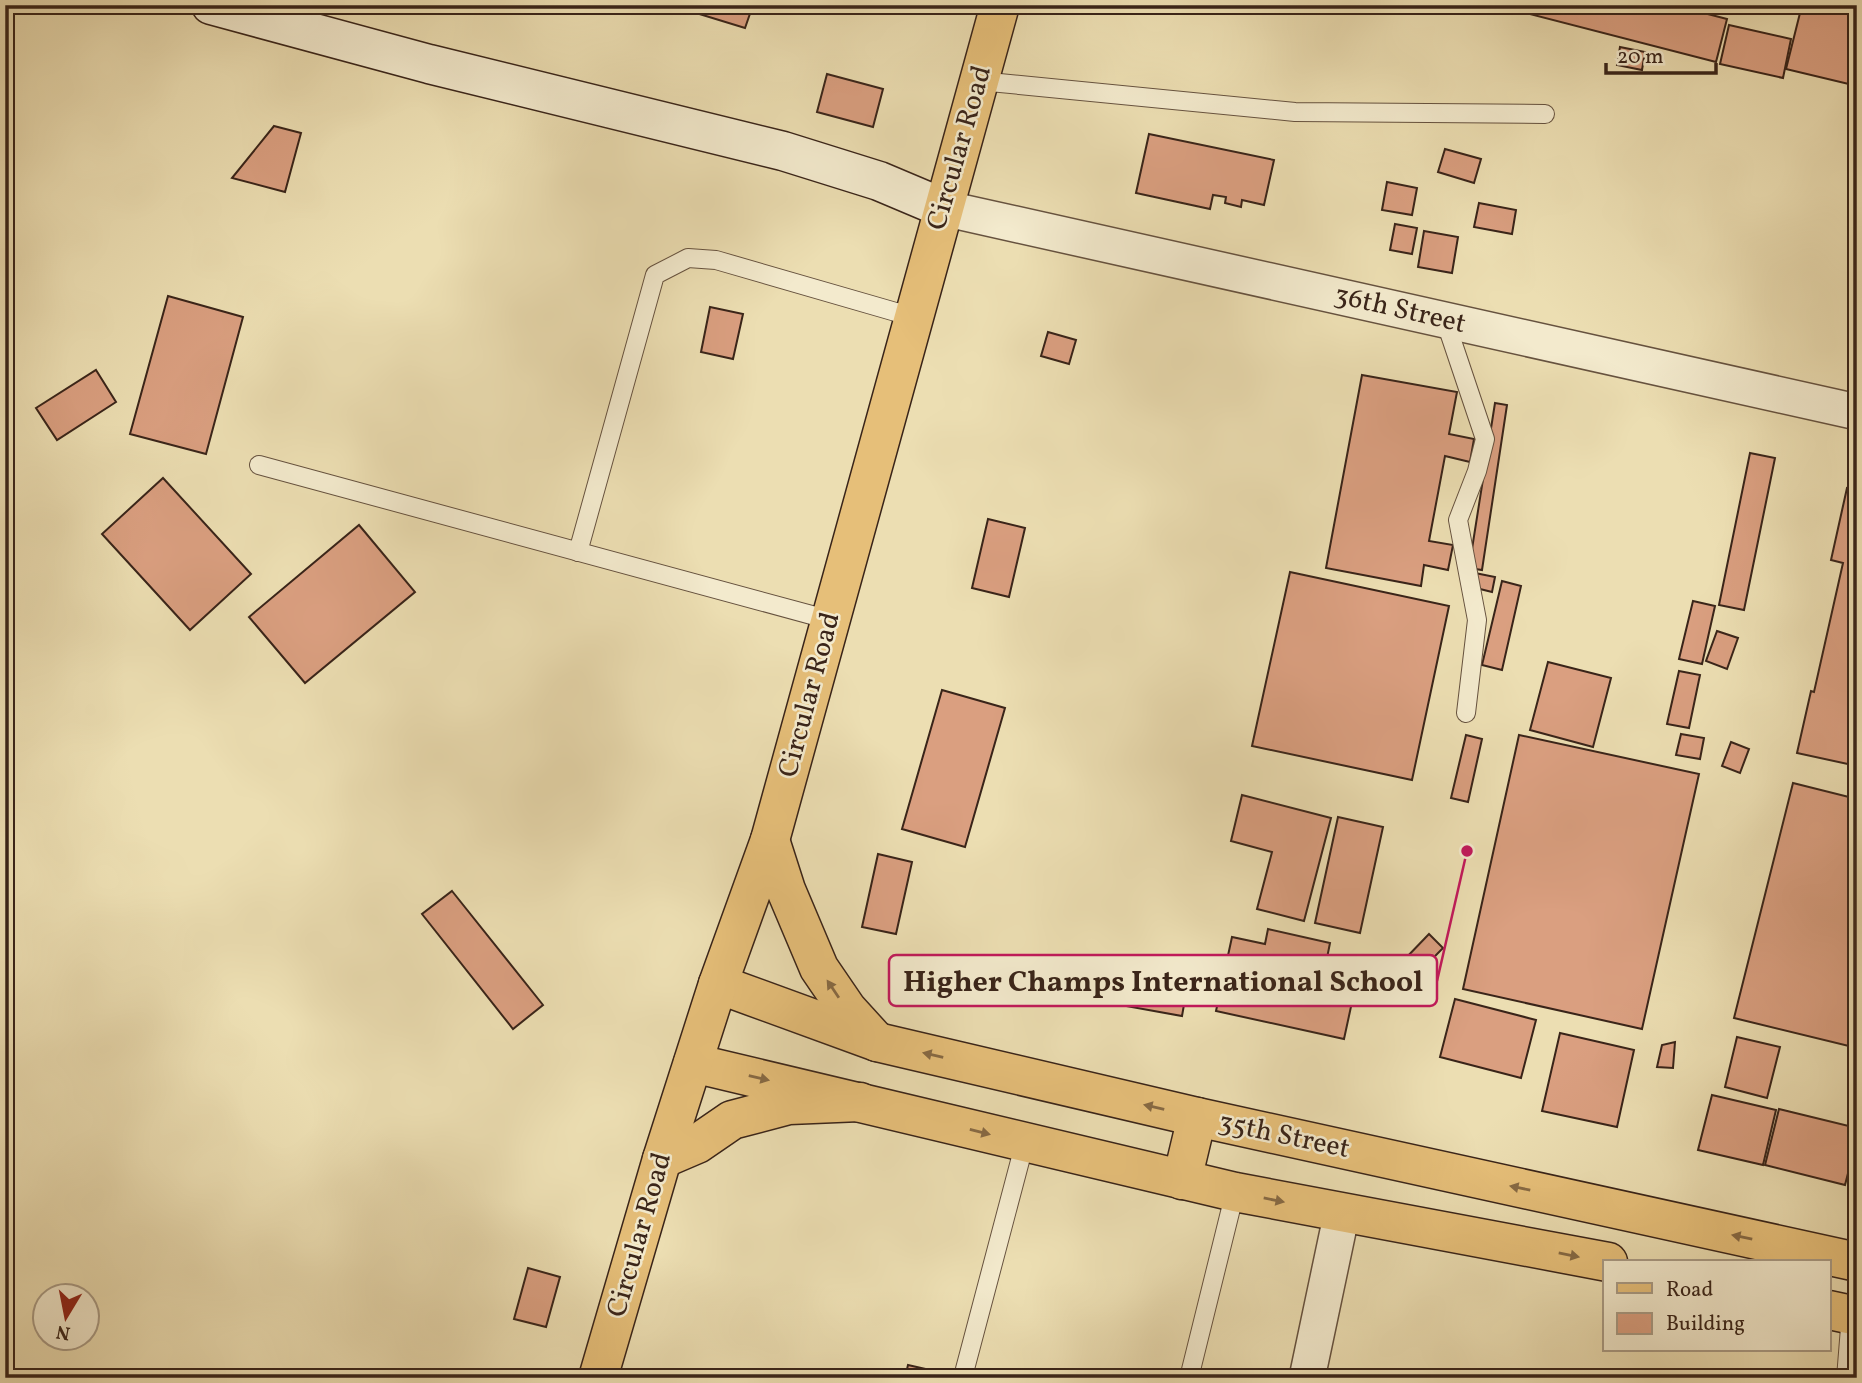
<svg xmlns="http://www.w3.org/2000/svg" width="1862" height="1383" font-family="Vollkorn,serif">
  <rect width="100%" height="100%" fill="#ecdeb2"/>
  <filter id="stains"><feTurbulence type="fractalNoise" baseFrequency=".00286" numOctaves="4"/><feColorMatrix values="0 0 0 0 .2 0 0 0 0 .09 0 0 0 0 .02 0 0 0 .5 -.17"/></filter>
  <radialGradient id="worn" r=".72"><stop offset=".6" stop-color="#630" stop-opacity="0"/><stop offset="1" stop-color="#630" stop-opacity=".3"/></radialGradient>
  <g fill="#da9f80" stroke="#392419" stroke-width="2">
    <polygon points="670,5 753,5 745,28"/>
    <polygon points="1495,5 1673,5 1727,19 1716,62"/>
    <polygon points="1802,5 1857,5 1857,86 1786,69"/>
    <polygon points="1729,25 1791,39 1783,78 1720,64"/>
    <polygon points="1620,47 1645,52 1642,70 1617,65"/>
    <polygon points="827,74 883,89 873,127 817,112"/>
    <polygon points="274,126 301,133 285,192 232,178"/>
    <polygon points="1149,134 1274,160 1264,205 1242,200 1241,207 1225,203 1226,197 1213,195 1210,209 1136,193"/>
    <polygon points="1445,149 1481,159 1474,183 1438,172"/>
    <polygon points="1387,182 1417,188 1412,215 1382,210"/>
    <polygon points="1479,203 1516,210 1512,234 1474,227"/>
    <polygon points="1395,224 1417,228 1412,254 1390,250"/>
    <polygon points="1424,231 1458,237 1452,273 1418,267"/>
    <polygon points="168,296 243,317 206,454 130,434"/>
    <polygon points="710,307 743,314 733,359 701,352"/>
    <polygon points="1048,332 1076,340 1069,364 1041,356"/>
    <polygon points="96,370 116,402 57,440 36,408"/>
    <polygon points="1362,375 1457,392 1449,434 1474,439 1470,462 1445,456 1429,541 1453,545 1448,570 1424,565 1421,586 1326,568"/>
    <polygon points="1495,403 1507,405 1482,570 1469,568"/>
    <polygon points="1750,453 1775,458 1744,610 1719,605"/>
    <polygon points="163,478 251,574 190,630 102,534"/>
    <polygon points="1847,488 1857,490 1857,766 1797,753 1811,691 1814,692 1843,563 1831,560"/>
    <polygon points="988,519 1025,528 1009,597 972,588"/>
    <polygon points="359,525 415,592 305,683 249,617"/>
    <polygon points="1290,572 1449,606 1412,780 1252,746"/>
    <polygon points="1475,573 1495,577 1492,592 1472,587"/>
    <polygon points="1502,581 1521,586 1502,670 1482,665"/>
    <polygon points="1693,601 1715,606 1702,664 1679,659"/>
    <polygon points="1717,631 1738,638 1727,669 1706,661"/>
    <polygon points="1548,662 1611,678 1593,747 1530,730"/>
    <polygon points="1679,671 1700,675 1689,728 1667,724"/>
    <polygon points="942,690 1005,708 965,847 902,829"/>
    <polygon points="1681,734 1704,738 1700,759 1676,755"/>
    <polygon points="1466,735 1482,739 1468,802 1451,798"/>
    <polygon points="1519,735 1699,774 1642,1029 1463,989"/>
    <polygon points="1731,742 1749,749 1740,773 1722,766"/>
    <polygon points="1793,783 1857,799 1857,1048 1734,1018"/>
    <polygon points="1242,795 1331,818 1304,921 1257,909 1272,852 1231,841"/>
    <polygon points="1338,817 1383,827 1360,933 1315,923"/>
    <polygon points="878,854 912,862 896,934 862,927"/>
    <polygon points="452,891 543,1005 513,1029 422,914"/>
    <polygon points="1268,929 1330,943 1327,958 1360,965 1344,1039 1216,1011 1232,937 1265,944"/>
    <polygon points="1429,934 1443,948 1391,1001 1377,988"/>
    <polygon points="1133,971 1188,982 1182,1016 1126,1006"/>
    <polygon points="1455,999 1536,1020 1521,1078 1440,1057"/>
    <polygon points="1560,1033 1634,1050 1617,1127 1542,1111"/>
    <polygon points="1737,1037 1780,1047 1767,1098 1725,1087"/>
    <polygon points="1675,1042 1673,1068 1657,1067 1662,1045"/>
    <polygon points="1712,1095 1776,1110 1763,1165 1698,1150"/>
    <polygon points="1779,1109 1857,1128 1857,1138 1845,1185 1765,1165"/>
    <polygon points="528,1268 560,1277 546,1327 514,1319"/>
    <polygon points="908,1365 965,1378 905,1378"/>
  </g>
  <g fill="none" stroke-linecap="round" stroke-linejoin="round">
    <defs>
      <g id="lane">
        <polyline points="979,81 1295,112 1545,114"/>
        <polyline points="1445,320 1485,439 1477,471 1458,520 1477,620 1466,713"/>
        <polyline points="259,465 830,620"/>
        <polyline points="578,552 655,275 688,258 716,260 913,317"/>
        <polyline points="965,1369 1025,1142"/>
        <polyline points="1189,1378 1235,1192"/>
        <polyline points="1846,1378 1851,1315"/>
      </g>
      <g id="street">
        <polyline points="943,208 1857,412"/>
        <polyline points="1307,1378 1342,1212"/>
      </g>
      <polyline id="secondary" points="211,5 429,64 783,151 879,181 943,208"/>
      <g id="primary">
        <polyline points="718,984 877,1042 1197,1117 1857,1262"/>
        <polyline points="693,1063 1235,1192 1608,1262"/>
        <polyline points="1182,1180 1197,1117"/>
        <polyline points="1829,1310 1857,1316"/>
        <polyline points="598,1378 662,1159 718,984 770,840 1000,5"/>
      </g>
      <g id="highway">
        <polyline points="770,840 786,890 819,968 847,1009 877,1042"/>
        <polyline points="662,1159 697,1144 732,1120 789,1105 860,1102"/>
      </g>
    </defs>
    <use href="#lane" stroke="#66523f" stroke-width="20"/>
    <use href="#street" stroke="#66523f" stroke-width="38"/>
    <use href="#secondary" stroke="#392419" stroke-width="41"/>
    <use href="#primary" stroke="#392419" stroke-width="41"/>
    <use href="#highway" stroke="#392419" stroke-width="41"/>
    <use href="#lane" stroke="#f3eacd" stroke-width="18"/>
    <use href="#street" stroke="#f3eacd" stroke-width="35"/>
    <use href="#secondary" stroke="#f3eacd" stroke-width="38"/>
    <use href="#primary" stroke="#e6bf79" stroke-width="38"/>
    <use href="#highway" stroke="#e6bf79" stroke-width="38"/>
  </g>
  <defs><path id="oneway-solid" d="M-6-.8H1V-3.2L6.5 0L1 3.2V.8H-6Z" transform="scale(1.75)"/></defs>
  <g fill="#876a44">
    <use href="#oneway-solid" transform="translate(833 989) rotate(-124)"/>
    <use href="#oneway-solid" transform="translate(933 1055) rotate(-167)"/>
    <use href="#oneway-solid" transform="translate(759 1078) rotate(13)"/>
    <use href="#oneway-solid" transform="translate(1154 1107) rotate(-167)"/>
    <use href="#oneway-solid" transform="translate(980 1132) rotate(14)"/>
    <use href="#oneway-solid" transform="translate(1520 1188) rotate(-168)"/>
    <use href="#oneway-solid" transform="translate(1274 1200) rotate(11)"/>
    <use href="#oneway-solid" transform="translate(1742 1237) rotate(-168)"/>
    <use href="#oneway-solid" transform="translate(1569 1255) rotate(11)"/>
  </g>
  <g text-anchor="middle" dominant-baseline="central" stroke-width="5" stroke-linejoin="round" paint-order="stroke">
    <g font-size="28" fill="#392419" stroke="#f3eacd">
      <text transform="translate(960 148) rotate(-74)">Circular Road</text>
      <text transform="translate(1400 310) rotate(13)">36th Street</text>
      <text transform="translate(810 695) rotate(-75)">Circular Road</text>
      <text transform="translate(1284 1136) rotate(12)">35th Street</text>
      <text transform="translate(640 1235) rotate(-74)">Circular Road</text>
    </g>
  </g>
  <path fill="none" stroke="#c2185b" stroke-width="2.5" d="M1467 851L1437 981"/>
  <circle fill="#c2185b" stroke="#f3eacd" stroke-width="2.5" cx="1467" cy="851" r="7"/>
  <rect fill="#f3eacd" stroke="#c2185b" stroke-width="2.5" x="889" y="955" width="548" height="51" rx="7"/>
  <g font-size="30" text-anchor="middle" font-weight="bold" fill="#392419">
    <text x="1163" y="991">Higher Champs International School</text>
  </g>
  <rect width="1862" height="1383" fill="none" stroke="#ecdeb2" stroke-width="28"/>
  <rect x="7" y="7" width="1848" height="1369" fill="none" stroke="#392419" stroke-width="3.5"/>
  <rect x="14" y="14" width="1834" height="1355" fill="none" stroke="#392419" stroke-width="2"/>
  <rect x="1603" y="1260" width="228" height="91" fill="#f3eacd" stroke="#a99b85" stroke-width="2"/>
  <rect x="1617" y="1283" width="35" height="10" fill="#e6bf79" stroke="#a99b85" stroke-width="2"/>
  <text x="1666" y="1296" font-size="21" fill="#392419">Road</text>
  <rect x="1617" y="1313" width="35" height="21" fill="#da9f80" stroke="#a99b85" stroke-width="2"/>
  <text x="1666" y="1330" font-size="21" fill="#392419">Building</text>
  <g transform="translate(66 1317) rotate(190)"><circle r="33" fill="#f3eacd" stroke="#a99b85" stroke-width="2"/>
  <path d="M0-5L12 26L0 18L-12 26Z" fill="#8f2418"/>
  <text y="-10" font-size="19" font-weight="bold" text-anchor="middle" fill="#392419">N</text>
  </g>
  <path d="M1606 63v10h110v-10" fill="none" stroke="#392419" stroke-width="3.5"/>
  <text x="1617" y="63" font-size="21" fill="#392419" stroke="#f3eacd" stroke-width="5" paint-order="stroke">20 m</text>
  <rect width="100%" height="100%" filter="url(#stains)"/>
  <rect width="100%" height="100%" fill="url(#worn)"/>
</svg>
